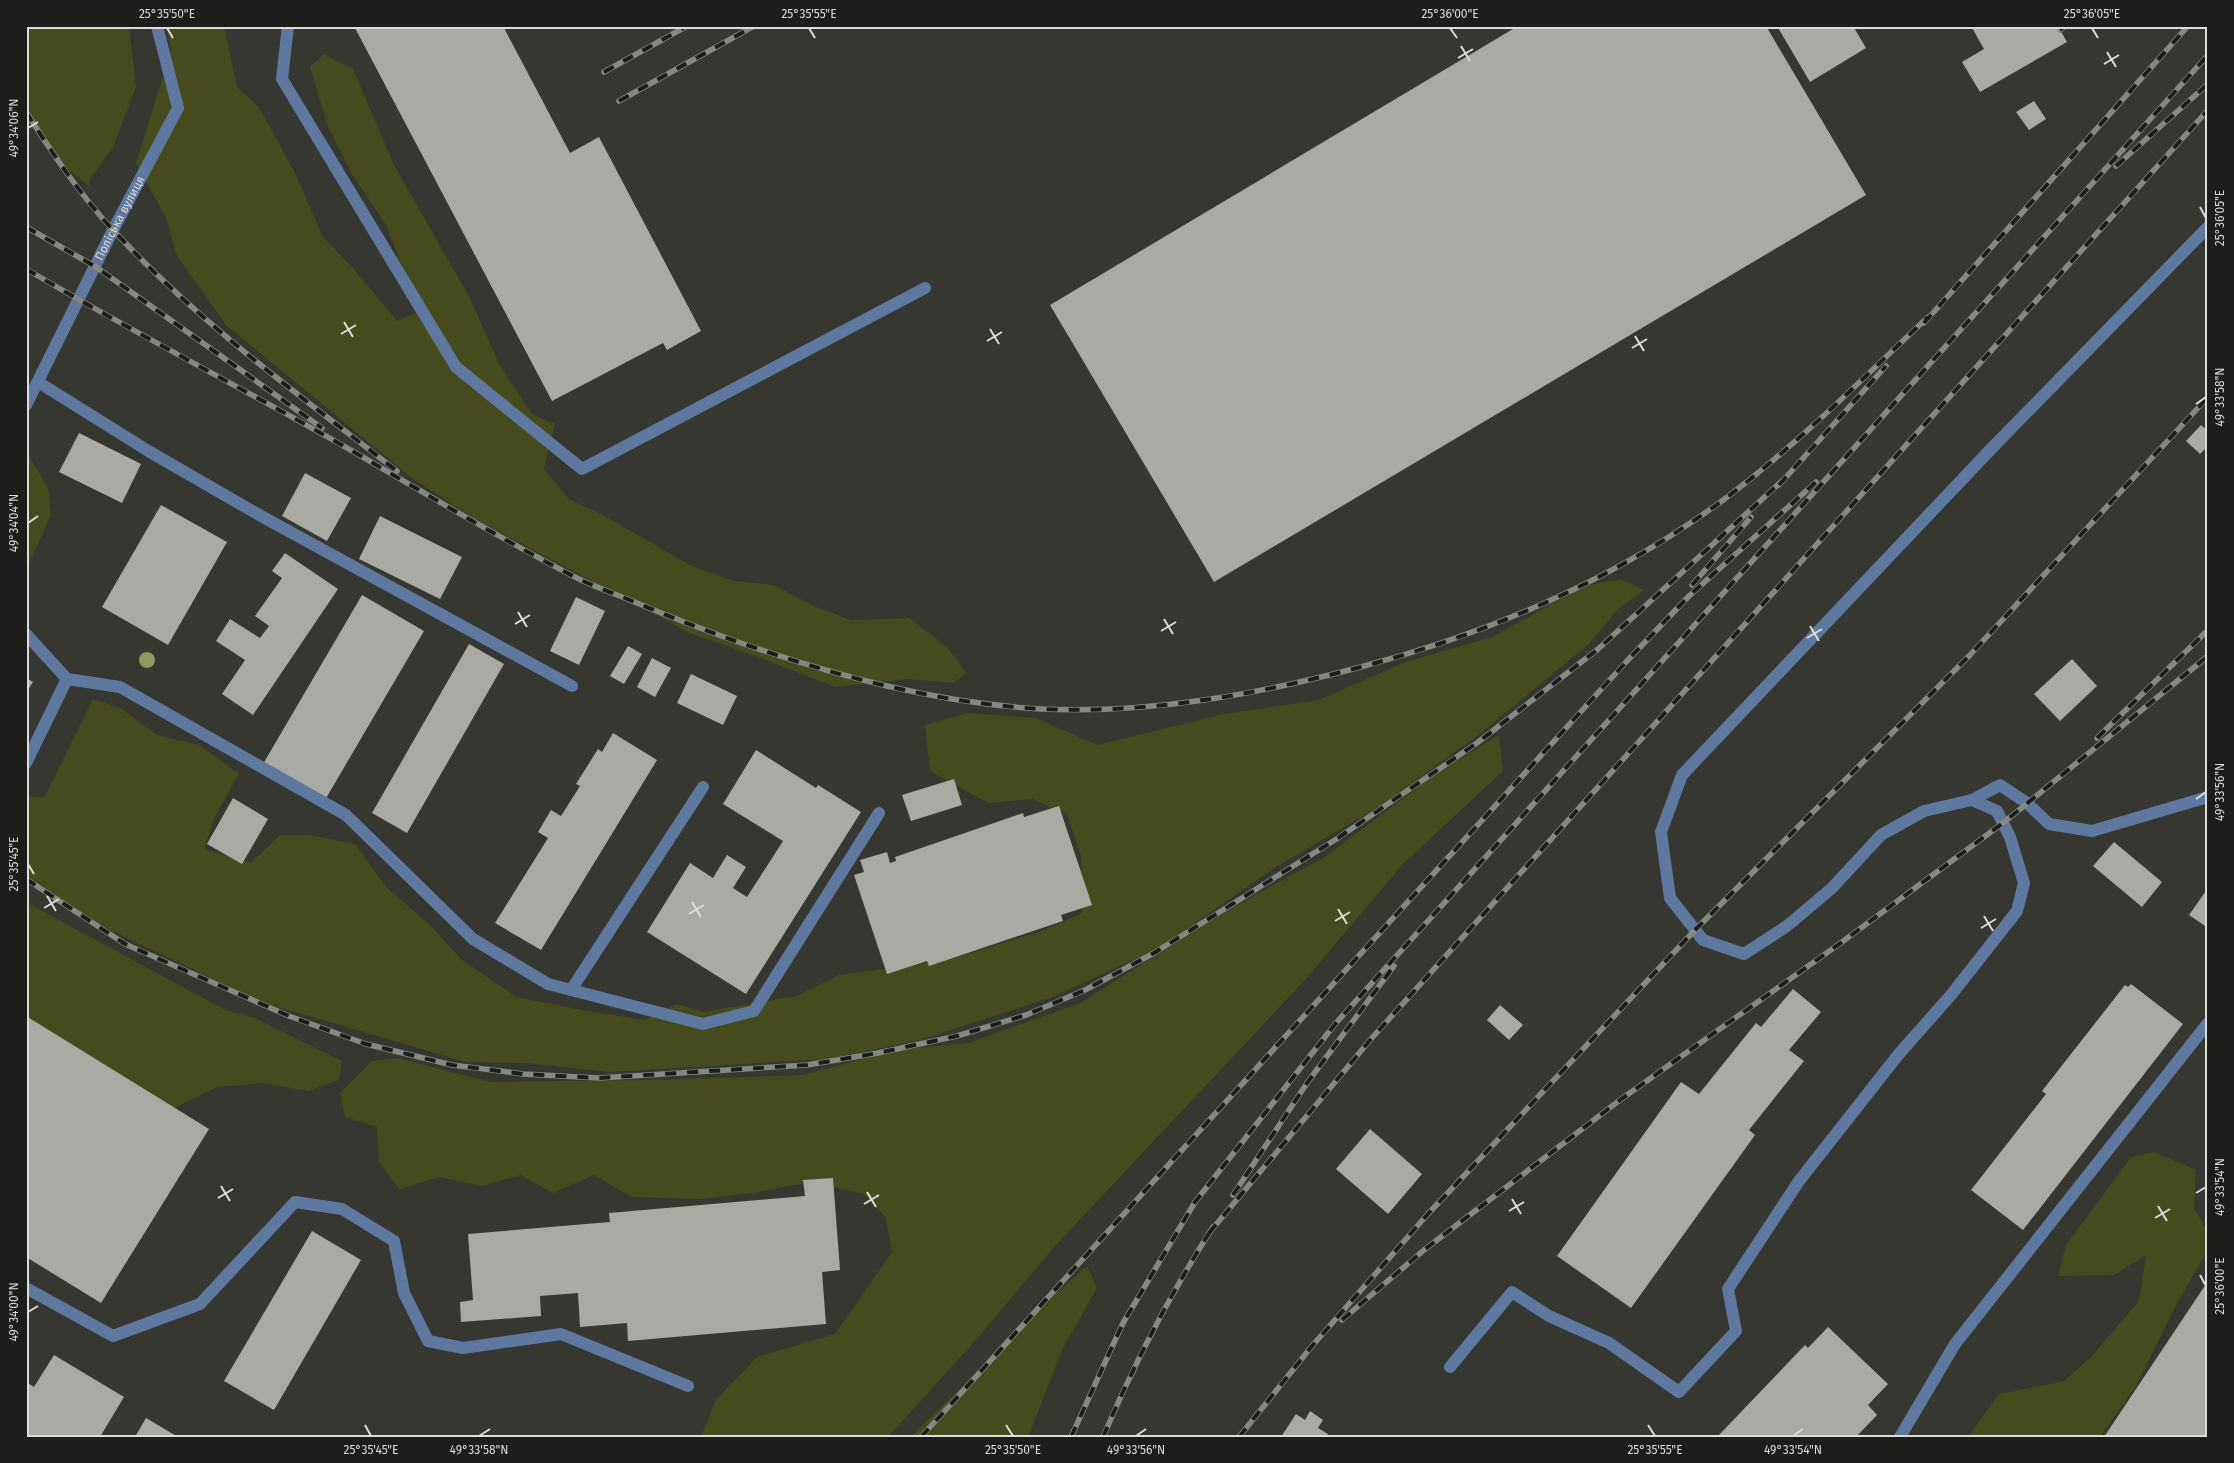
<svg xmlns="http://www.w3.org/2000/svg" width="2234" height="1463" font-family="'Fira Sans',sans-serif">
  <rect width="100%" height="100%" fill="#353730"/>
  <g fill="#464b1e">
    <polygon points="26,26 129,26 136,87 113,147 89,181 90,187 67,168 39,131 26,108"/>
    <polygon points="167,26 224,26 237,87 259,107 294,171 323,237 352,267 397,321 420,311 386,225 353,176 328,126 310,67 324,54 353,69 394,165 471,300 499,364 532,414 555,424 544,469 569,499 603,515 692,566 734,581 773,585 816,607 851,620 909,618 947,647 967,673 953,683 908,679 835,687 766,660 690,633 475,519 412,478 226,325 177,256 166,218 136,163 171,51"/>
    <polygon points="26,451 48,488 51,515 26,570"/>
    <polygon points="1620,579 1644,590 1618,609 1589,644 1477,736 1383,804 1273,869 1159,948 1050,998 917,1041 826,1059 609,1072 526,1063 466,1062 264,1003 110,930 26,878 26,795 44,798 93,699 120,708 157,735 199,745 239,774 215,816 204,849 251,863 280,835 309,835 355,844 386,887 431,926 461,959 516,997 582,1010 645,1020 677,1004 703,1012 796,996 839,975 915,965 975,952 1047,929 1082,913 1081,856 1067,814 1033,799 988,803 930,771 925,725 967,713 1036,718 1097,745 1224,714 1319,700 1405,662 1492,637 1585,586"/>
    <polygon points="1499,735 1503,771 1403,864 1305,980 1056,1245 974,1342 888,1437 701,1437 716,1400 757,1357 835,1334 892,1252 886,1218 864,1194 811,1182 753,1193 701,1199 631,1197 594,1175 553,1193 521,1175 482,1186 440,1177 399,1189 379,1162 377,1127 345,1117 340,1093 372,1061 398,1058 491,1082 653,1080 802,1075 896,1050 968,1043 1080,1003 1237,905 1323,858 1447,766"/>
    <polygon points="26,902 225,1010 255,1018 342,1061 339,1080 308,1091 264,1083 217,1087 174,1108 26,1028"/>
    <polygon points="2154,1152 2196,1170 2194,1208 2208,1232 2208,1250 2175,1307 2137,1384 2100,1437 1968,1437 1999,1394 2064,1381 2091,1357 2139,1301 2146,1255 2114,1275 2058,1276 2066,1245 2131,1157"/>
    <polygon points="1087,1266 1097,1288 1063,1348 1028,1437 911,1437 1059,1291"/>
  </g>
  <g fill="#a9aaa3">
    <polygon points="359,26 503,26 570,153 599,137 701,331 667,350 663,343 552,401 355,28"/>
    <polygon points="1518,26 1766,26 1866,195 1214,582 1050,305"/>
    <polygon points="1777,26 1853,26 1866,48 1810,82"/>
    <polygon points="1971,26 2058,26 2067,42 1980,92 1962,62 1984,49"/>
    <polygon points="2034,101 2046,119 2029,130 2016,112"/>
    <polygon points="2201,425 2208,431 2208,446 2200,454 2186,441"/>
    <polygon points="79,433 141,464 122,503 59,472"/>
    <polygon points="305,473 351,498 327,541 282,516"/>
    <polygon points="161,505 227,542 168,645 102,607"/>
    <polygon points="380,516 462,557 440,599 359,559"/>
    <polygon points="285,553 338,589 253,715 222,694 245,660 216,641 230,619 260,638 269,626 255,616 282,578 272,571"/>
    <polygon points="362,595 424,631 325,800 263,764"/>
    <polygon points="576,597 605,611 579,665 550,651"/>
    <polygon points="469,644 504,664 407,833 372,813"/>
    <polygon points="628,646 642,654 624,684 610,676"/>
    <polygon points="652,658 671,668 655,697 637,687"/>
    <polygon points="2072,659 2097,686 2060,721 2034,694"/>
    <polygon points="691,674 737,696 723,725 677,703"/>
    <polygon points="26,678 33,682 26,693"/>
    <polygon points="613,733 657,760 541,950 495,923 548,838 538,832 551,810 561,816 580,786 576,784 598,749 602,752"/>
    <polygon points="756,750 816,788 818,785 861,812 746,994 647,932 690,863 713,878 727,855 746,867 733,888 747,897 783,841 723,804"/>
    <polygon points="954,779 962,805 911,821 902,795"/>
    <polygon points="233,798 268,819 242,864 207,844"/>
    <polygon points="1059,806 1092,905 1061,915 1063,921 929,966 927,961 887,974 854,875 864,872 860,860 887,852 890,863 896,861 895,857 1023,813 1024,817"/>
    <polygon points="2114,842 2162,882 2142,907 2093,866"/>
    <polygon points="2208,888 2208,928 2189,915"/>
    <polygon points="2131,984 2183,1024 2023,1230 1971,1190 2046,1094 2042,1091 2125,985 2128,987"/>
    <polygon points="1793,989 1821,1012 1789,1050 1804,1061 1749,1130 1755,1135 1631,1308 1557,1256 1681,1082 1699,1094 1756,1023 1761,1027"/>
    <polygon points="1500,1005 1523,1025 1509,1040 1487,1020"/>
    <polygon points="26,1016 209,1129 101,1303 26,1257"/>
    <polygon points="1370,1129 1422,1174 1388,1214 1336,1169"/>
    <polygon points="833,1178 840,1270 822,1272 826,1324 628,1341 627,1323 580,1327 578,1293 540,1296 541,1316 461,1322 460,1302 473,1300 468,1234 610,1222 609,1213 805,1196 803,1180"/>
    <polygon points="312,1231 361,1260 274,1410 224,1381"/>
    <polygon points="2208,1281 2208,1437 2104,1437"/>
    <polygon points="1828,1327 1888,1384 1868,1405 1877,1415 1856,1437 1717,1437 1805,1345 1808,1348"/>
    <polygon points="54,1355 124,1397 100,1437 26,1437 26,1382 34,1387"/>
    <polygon points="1310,1411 1323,1420 1318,1428 1328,1434 1326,1437 1281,1437 1296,1414 1305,1420"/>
    <polygon points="146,1418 178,1437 135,1437"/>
  </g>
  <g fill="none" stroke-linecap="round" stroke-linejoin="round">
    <g stroke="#5e78a0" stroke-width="12">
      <polyline points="288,26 282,79 456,367 582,469 925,288"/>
      <polyline points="38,382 150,452 261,516 572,686"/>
      <path id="s1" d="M 26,405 L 113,230 L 178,108 L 157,26"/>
      <polyline points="26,634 67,679 26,763"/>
      <polyline points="67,679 120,687 346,815 473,939 548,984 703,1024 754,1011 879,813"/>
      <polyline points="1972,800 2000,785 2027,803 2049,824 2092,831 2208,797"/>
      <polyline points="571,990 703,787"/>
      <polyline points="26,1288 113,1336 200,1304 295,1202 342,1209 394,1241 404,1293 428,1341 463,1348 561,1334 688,1386"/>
      <polyline points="1450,1367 1512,1292 1549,1316 1609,1343 1679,1392 1736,1331 1728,1289 1799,1181 1898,1055 1951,995 2017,911 2024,883 2010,837 1997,811 1972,800 1924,811 1881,835 1832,888 1787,926 1744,954 1703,940 1670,898 1661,832 1682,775 1991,449 2208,227"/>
      <polyline points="1900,1437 1955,1344 2208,1023"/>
    </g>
    <defs>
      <g id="rail">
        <polyline points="2060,30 2065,26"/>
        <polyline points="604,72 687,26"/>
        <polyline points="619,101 754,26"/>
        <path d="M 26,112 C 53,154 80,195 114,231 C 198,322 299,395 397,471"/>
        <polyline points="2116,166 2208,84"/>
        <polyline points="26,227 96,267 322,428"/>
        <path d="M 26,269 C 136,334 250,392 361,456 C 431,497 501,539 573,576 C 592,586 613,593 632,601 C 668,616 704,630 741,643 C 839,677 938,703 1041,709 C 1148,714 1254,695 1357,668 C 1488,634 1612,581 1722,501 C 1796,446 1861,380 1928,317"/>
        <polyline points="1924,323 2188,26"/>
        <polyline points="1779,485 1886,366"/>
        <polyline points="1692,585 1751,517"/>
        <polyline points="2097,738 2208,630"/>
        <polyline points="26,879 125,944 289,1016 366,1044 452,1065 523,1074 599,1078 807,1065 878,1053 957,1036 1026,1015 1085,990 1154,953 1338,838 1477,743 1597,650 1782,481"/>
        <polyline points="1233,1195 1307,1083 1394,966"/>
        <polyline points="1209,1233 1371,1039 2208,110"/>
        <polyline points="1342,1320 1424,1250 1620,1100 1842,942 2003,823 2208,656"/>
        <polyline points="921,1437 1626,662 1689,596 1816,482"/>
        <polyline points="1071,1437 1123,1323 1195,1202 1336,1023 2208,55"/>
        <path d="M 1103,1437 C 1134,1364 1170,1294 1213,1227"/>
        <polyline points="1239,1437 1312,1346 1427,1215 1695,930 1970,655 2208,397"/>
      </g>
    </defs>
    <use href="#rail" stroke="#868882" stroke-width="5.5"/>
    <use href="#rail" stroke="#1d1e1b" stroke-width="4" stroke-dasharray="11" stroke-linecap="butt"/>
  </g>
  <circle fill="#90985e" cx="147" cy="660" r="8"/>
  <path fill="none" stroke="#dcddd8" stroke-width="2" d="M 167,28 L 173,38M 809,28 L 815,38M 1450,28 L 1457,38M 2092,28 L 2098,38M 1461,46 L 1470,61M 2107,52 L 2116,67M 1458,58 L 1473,49M 2104,64 L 2119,55M 28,128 L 38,122M 2200,207 L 2206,218M 344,322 L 353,337M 990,329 L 999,344M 341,334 L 356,325M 1635,336 L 1644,351M 987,341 L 1002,332M 1632,348 L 1647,339M 2196,404 L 2206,397M 28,523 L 38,516M 518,612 L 527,627M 1164,619 L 1173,634M 515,624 L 530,615M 1810,626 L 1819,641M 1161,631 L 1176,622M 1807,638 L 1822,629M 2196,799 L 2206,792M 28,864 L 34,874M 47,896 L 56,911M 692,902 L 701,917M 44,908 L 59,899M 1338,909 L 1347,924M 689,914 L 704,905M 1984,916 L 1993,931M 1335,921 L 1350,912M 1981,928 L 1996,919M 221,1186 L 230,1201M 867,1192 L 876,1207M 2196,1193 L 2206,1187M 218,1198 L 233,1189M 1512,1199 L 1521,1214M 864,1204 L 879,1195M 2158,1206 L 2167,1221M 1509,1211 L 1524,1202M 2155,1218 L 2170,1209M 2200,1275 L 2206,1286M 28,1312 L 38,1306M 365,1425 L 371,1436M 1006,1425 L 1013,1436M 1648,1425 L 1655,1436M 479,1436 L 490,1429M 1136,1436 L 1146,1429M 1793,1436 L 1803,1429"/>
  <g text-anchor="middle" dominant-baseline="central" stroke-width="5" stroke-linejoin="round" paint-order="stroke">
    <g font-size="12" fill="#dcddd8" stroke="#1d1e1b">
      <text stroke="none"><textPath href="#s1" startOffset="209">Поліська вулиця</textPath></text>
    </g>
  </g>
  <rect width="2234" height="1463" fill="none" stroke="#1d1e1b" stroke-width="55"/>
  <rect x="28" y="28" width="2178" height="1408" fill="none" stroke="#dcddd8" stroke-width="2"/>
  <g font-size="12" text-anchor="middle" fill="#dcddd8">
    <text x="167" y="18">25°35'50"E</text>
    <text x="809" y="18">25°35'55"E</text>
    <text x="1450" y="18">25°36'00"E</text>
    <text x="2092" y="18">25°36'05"E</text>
    <text transform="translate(14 128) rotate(-90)" y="4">49°34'06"N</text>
    <text transform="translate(2220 218) rotate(-90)" y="4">25°36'05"E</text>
    <text transform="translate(2220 397) rotate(-90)" y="4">49°33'58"N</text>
    <text transform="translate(14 523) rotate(-90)" y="4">49°34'04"N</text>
    <text transform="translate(2220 792) rotate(-90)" y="4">49°33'56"N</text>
    <text transform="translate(14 864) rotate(-90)" y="4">25°35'45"E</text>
    <text transform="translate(2220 1187) rotate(-90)" y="4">49°33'54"N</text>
    <text transform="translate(2220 1286) rotate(-90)" y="4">25°36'00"E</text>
    <text transform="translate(14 1312) rotate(-90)" y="4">49°34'00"N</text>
    <text x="371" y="1454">25°35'45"E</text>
    <text x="479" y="1454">49°33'58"N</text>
    <text x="1013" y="1454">25°35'50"E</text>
    <text x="1136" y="1454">49°33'56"N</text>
    <text x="1655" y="1454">25°35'55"E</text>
    <text x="1793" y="1454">49°33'54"N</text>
  </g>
</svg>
